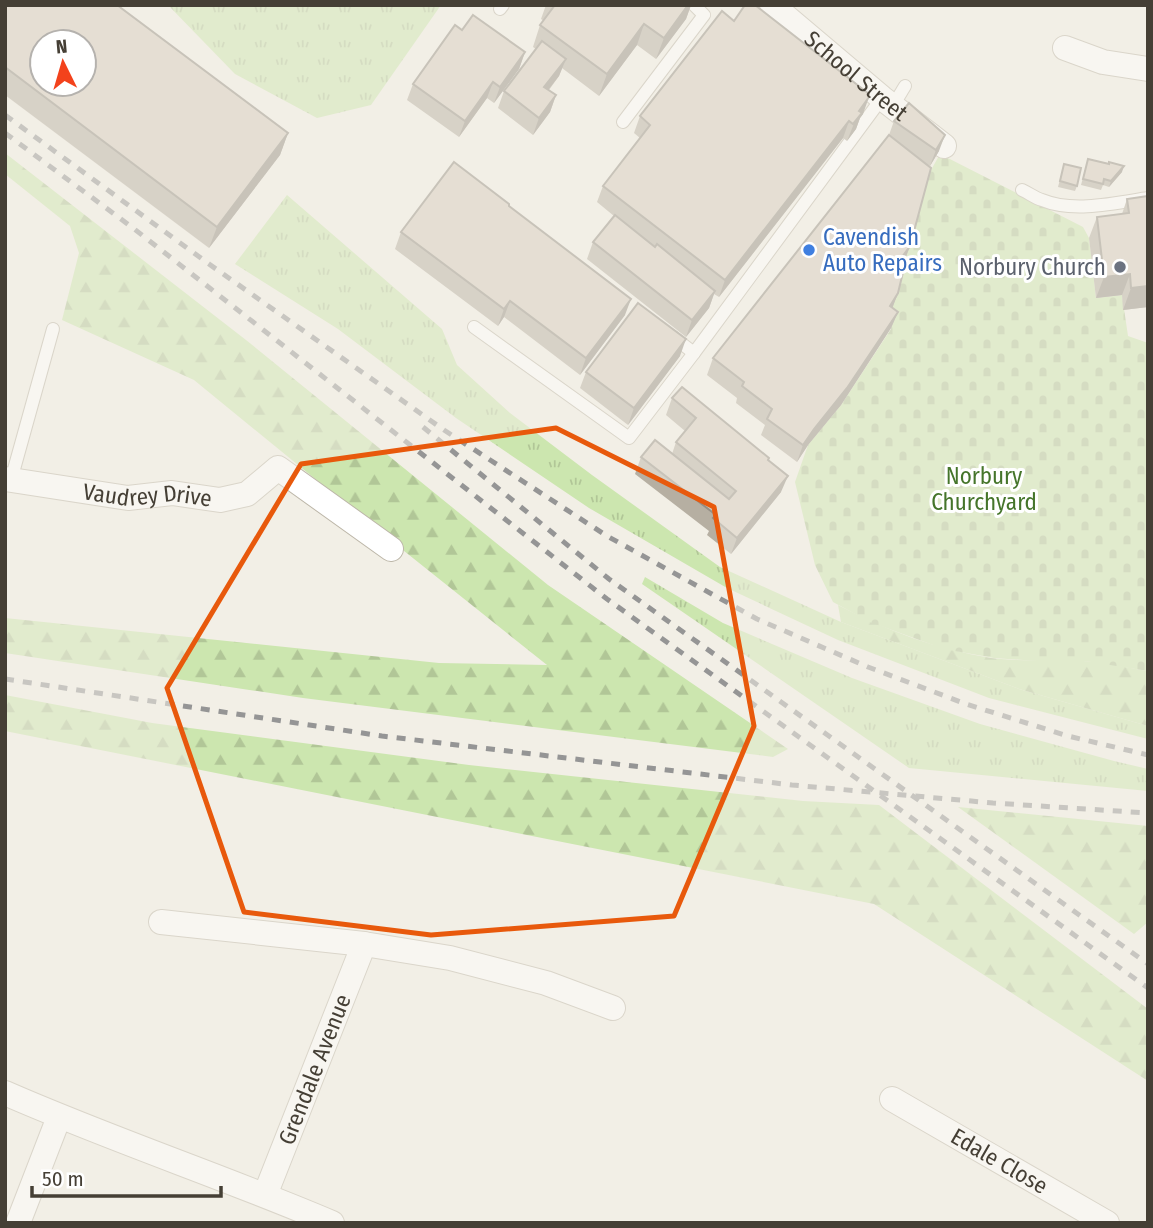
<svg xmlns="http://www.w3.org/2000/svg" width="1153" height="1228" font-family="'Fira Sans Condensed',sans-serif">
  <defs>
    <pattern id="grass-tufts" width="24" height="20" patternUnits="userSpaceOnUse" patternTransform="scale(1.75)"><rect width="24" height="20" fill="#cce6af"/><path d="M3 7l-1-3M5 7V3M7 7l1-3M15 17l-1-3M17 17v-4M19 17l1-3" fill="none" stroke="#b1c697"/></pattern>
    <pattern id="forest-firs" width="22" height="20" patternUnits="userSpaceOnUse" patternTransform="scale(1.75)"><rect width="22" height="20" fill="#cce6af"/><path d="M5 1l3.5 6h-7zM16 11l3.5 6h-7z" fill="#b1c697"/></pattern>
    <pattern id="cemetery-stones" width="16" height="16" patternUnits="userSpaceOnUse" patternTransform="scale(1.75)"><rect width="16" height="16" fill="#cce6af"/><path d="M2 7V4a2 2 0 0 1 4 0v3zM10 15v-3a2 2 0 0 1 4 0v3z" fill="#b1c697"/></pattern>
  </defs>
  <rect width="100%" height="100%" fill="#f2efe6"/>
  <g fill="url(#grass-tufts)">
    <polygon points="168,5 441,5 371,105 317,118 235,74"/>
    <polygon points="287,195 442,329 457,365 510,413 592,475 720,567 841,622 1019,689 1148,726 1148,739 989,698 838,640 727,588 589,508 456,418 338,329 235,264"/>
    <polygon points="645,577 723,623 852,678 980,724 1114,761 1148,769 1148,791 909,768 642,584"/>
  </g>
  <g fill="url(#forest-firs)">
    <polygon points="5,153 246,340 548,585 788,749 773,757 303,698 5,653 5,618 439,663 547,665 374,527 194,380 62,320 79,253 70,226 5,174"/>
    <path d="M 838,605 C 887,631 937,649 991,658 C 1022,662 1053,659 1083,661 C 1105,662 1127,668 1148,671 L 1148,726 L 1019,689 L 841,622 Z"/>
    <polygon points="5,695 152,723 469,765 803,801 879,805 1148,1009 1148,1081 874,904 5,731"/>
    <polygon points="958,807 1148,826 1148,922 1134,934"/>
  </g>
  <polygon fill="url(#cemetery-stones)" points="940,154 1083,227 1089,238 1096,298 1122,295 1128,336 1148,343 1148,671 1085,661 1038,661 994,658 944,649 870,622 833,602 815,565 795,482 808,445 841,405 891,329 891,280 926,179"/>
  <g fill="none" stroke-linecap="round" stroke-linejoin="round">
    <defs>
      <g id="lane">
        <polyline points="500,9 503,5"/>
        <polyline points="893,106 905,86"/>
        <polyline points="623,122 704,15 694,5"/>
        <path d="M 1022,190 C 1029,193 1035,198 1042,200 C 1073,213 1116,203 1148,198"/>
        <polyline points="474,327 629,438 694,353"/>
        <polyline points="673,337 694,353 882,98"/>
        <polyline points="11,480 53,329"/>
      </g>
      <g id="street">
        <path id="s1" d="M 772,5 L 882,98 L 944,146"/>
        <polyline points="1065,48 1103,62 1148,69"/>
        <path id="s2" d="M 5,479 L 128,498 L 172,493 L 220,500 L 247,494 L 278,468 L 391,549"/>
        <polyline points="161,922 364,944 450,958 546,983 613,1008"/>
        <path d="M 5,1093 C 112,1140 224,1177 332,1223"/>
        <path id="s3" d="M 892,1099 L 1107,1223"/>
        <path id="s4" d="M 265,1195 L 364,944"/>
        <polyline points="18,1223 59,1117"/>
      </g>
    </defs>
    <use href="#lane" stroke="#bdb7a9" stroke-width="14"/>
    <use href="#street" stroke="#bdb7a9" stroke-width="26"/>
    <use href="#lane" stroke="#fff" stroke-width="12"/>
    <use href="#street" stroke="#fff" stroke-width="24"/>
    <g stroke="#959595" stroke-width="5" stroke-dasharray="9 9" stroke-linecap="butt">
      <polyline points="5,115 209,264 444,430 607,536 757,619 868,667 966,704 1068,736 1148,755"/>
      <polyline points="5,133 133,228 607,599 1148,988"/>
      <polyline points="423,427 609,579 1148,964"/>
      <polyline points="5,679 382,736 792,785 993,803 1148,813"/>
    </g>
  </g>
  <g fill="#b6afa2">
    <polygon points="546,5 691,5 686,19 656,59 637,45 599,96 562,68 559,76 549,90 556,95 550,112 533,135 498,108 504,91 536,49 533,47 540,25 544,21 541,19"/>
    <polygon points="5,6 288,133 280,155 209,248 5,95"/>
    <polygon points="734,21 863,114 860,118 856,129 847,141 843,138 719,297 714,294 709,308 686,337 587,259 593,242 614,216 597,202 603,186 640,138 634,133 640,116"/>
    <polygon points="462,30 525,52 519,69 494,103 487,98 459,137 407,100 413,84"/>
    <polygon points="894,121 939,151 930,166 919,159 910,246 904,262 901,266 898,293 892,308 898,312 891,328 841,405 808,445 797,462 761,435 765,425 736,403 737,398 707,375 713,358 889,135"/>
    <polygon points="1088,159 1122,172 1109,187 1103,185 1101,190 1081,185"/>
    <polygon points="1064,164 1077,186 1075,191 1058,187"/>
    <polygon points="1148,196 1148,307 1123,310 1122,295 1096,298 1089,238 1097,217 1122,214 1127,199"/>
    <polygon points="509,206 625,315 580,375 504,317 498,326 395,249 401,232"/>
    <polygon points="680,356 628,425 580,388 586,372"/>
    <polygon points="672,398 769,458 768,460 781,492 731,554 707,535 709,531 635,474 641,457 672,454 676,442 685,431 666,415"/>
  </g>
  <g fill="#948e84">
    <polygon points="688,5 691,5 686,19 656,59 664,38"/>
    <polygon points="644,24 637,45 599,96 607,74"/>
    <polygon points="525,52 519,69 494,103 500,87"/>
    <polygon points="566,59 559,76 538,103 544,87"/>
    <polygon points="493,82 487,98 459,137 465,121"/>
    <polygon points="556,95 550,112 533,135 539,118"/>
    <polygon points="869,97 863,114 860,118 856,129 847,141 859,111"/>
    <polygon points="849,121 843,138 719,297 725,280"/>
    <polygon points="288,133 280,155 209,248 217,227"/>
    <polygon points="945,135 939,151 930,166 936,150"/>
    <polygon points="1124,166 1122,172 1109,187 1111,181"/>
    <polygon points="910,246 904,262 891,280 897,264"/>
    <polygon points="1130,274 1122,295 1096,298 1104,277"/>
    <polygon points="1148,286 1148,307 1123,310 1131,288"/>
    <polygon points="715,291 709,308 686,337 692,320"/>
    <polygon points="898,293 892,309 890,306"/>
    <polygon points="631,299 625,315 580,375 586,358"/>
    <polygon points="510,301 504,317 498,326 504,309"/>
    <polygon points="898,312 891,328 841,405 808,445 797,462 803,445 814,429"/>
    <polygon points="686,339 680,356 628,425 634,408"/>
    <polygon points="788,476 781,492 731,554 737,538"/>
  </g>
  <g fill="#d4cbbc" stroke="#948e84" stroke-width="2" fill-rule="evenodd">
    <path d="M 6,5 L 117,5 L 288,133 L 217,227 L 5,67 ZM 42,42 L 84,42 L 84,84 L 42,84 Z"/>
    <polygon points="555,5 688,5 664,38 644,24 607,74 540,25"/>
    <polygon points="745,5 755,5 869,94 869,97 859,111 862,113 853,124 849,121 725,280 603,186 650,125 640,116 722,11 734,21"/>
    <polygon points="473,15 525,52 500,87 493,82 465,121 413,84 455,25 462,30"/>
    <polygon points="542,41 566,59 544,87 556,95 539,118 504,91"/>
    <polygon points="909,103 945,135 936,150 894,121"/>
    <polygon points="889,135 931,168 910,246 897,264 904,268 898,293 890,306 898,312 847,388 814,429 803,445 767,419 772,409 742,386 744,382 713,358"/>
    <polygon points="1088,159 1109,164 1109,162 1124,166 1111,181 1104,179 1103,184 1083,179"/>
    <polygon points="454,162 509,204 509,206 631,299 586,358 510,301 504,309 401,232"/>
    <polygon points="1064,164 1081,168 1077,186 1060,181"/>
    <polygon points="1148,196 1148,286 1131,288 1130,274 1104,277 1097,217 1129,213 1127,199"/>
    <polygon points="615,215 655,247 657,244 715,291 692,320 593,242"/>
    <polygon points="638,303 686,339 634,408 586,372"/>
    <polygon points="682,387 769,458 768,460 788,476 737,538 713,518 716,515 641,457 655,440 729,499 736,491 676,442 696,418 672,398"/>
  </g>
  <path d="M0 0H1153V1228H0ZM 556,428 L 714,507 L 754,726 L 674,916 L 431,935 L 244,912 L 167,688 L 301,464 Z" fill="#f2efe6" fill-opacity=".55" fill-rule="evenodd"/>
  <path fill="none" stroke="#e8590c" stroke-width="5" stroke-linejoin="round" d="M 556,428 L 714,507 L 754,726 L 674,916 L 431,935 L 244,912 L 167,688 L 301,464 Z"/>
  <circle fill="#3f7fe0" stroke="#fff" stroke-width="2.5" cx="809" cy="250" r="7"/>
  <circle fill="#6b7280" stroke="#fff" stroke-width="2.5" cx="1120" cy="267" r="7"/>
  <g text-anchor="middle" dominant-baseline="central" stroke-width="6" stroke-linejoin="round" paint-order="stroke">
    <g font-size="23" fill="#453f35" stroke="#fff">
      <text stroke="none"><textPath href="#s1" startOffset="110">School Street</textPath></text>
      <text stroke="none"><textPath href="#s2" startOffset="144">Vaudrey Drive</textPath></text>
      <text stroke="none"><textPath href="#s4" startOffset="135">Grendale Avenue</textPath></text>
      <text stroke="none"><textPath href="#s3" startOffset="124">Edale Close</textPath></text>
    </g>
    <g font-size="23" fill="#366cbe" stroke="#fff" text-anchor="start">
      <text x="823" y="237">Cavendish<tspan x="823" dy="26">Auto Repairs</tspan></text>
    </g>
    <g font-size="23" fill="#5b616d" stroke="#fff" text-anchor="end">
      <text x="1106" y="267">Norbury Church</text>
    </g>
    <g font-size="23" fill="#45752b" stroke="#fff">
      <text x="984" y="476">Norbury<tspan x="984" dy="26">Churchyard</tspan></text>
    </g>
  </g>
  <rect width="1153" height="1228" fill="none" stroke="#453f35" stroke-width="14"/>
  <g transform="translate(63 63) rotate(355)"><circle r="33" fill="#ffffff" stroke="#b5b2ae" stroke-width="2"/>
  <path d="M0-5L12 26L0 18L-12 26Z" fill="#f3421c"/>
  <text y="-10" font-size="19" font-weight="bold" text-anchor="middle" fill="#453f35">N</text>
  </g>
  <path d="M32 1186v10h189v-10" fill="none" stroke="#453f35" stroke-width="3.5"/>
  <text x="42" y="1186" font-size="21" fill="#453f35" stroke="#ffffff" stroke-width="5" paint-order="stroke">50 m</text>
</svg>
